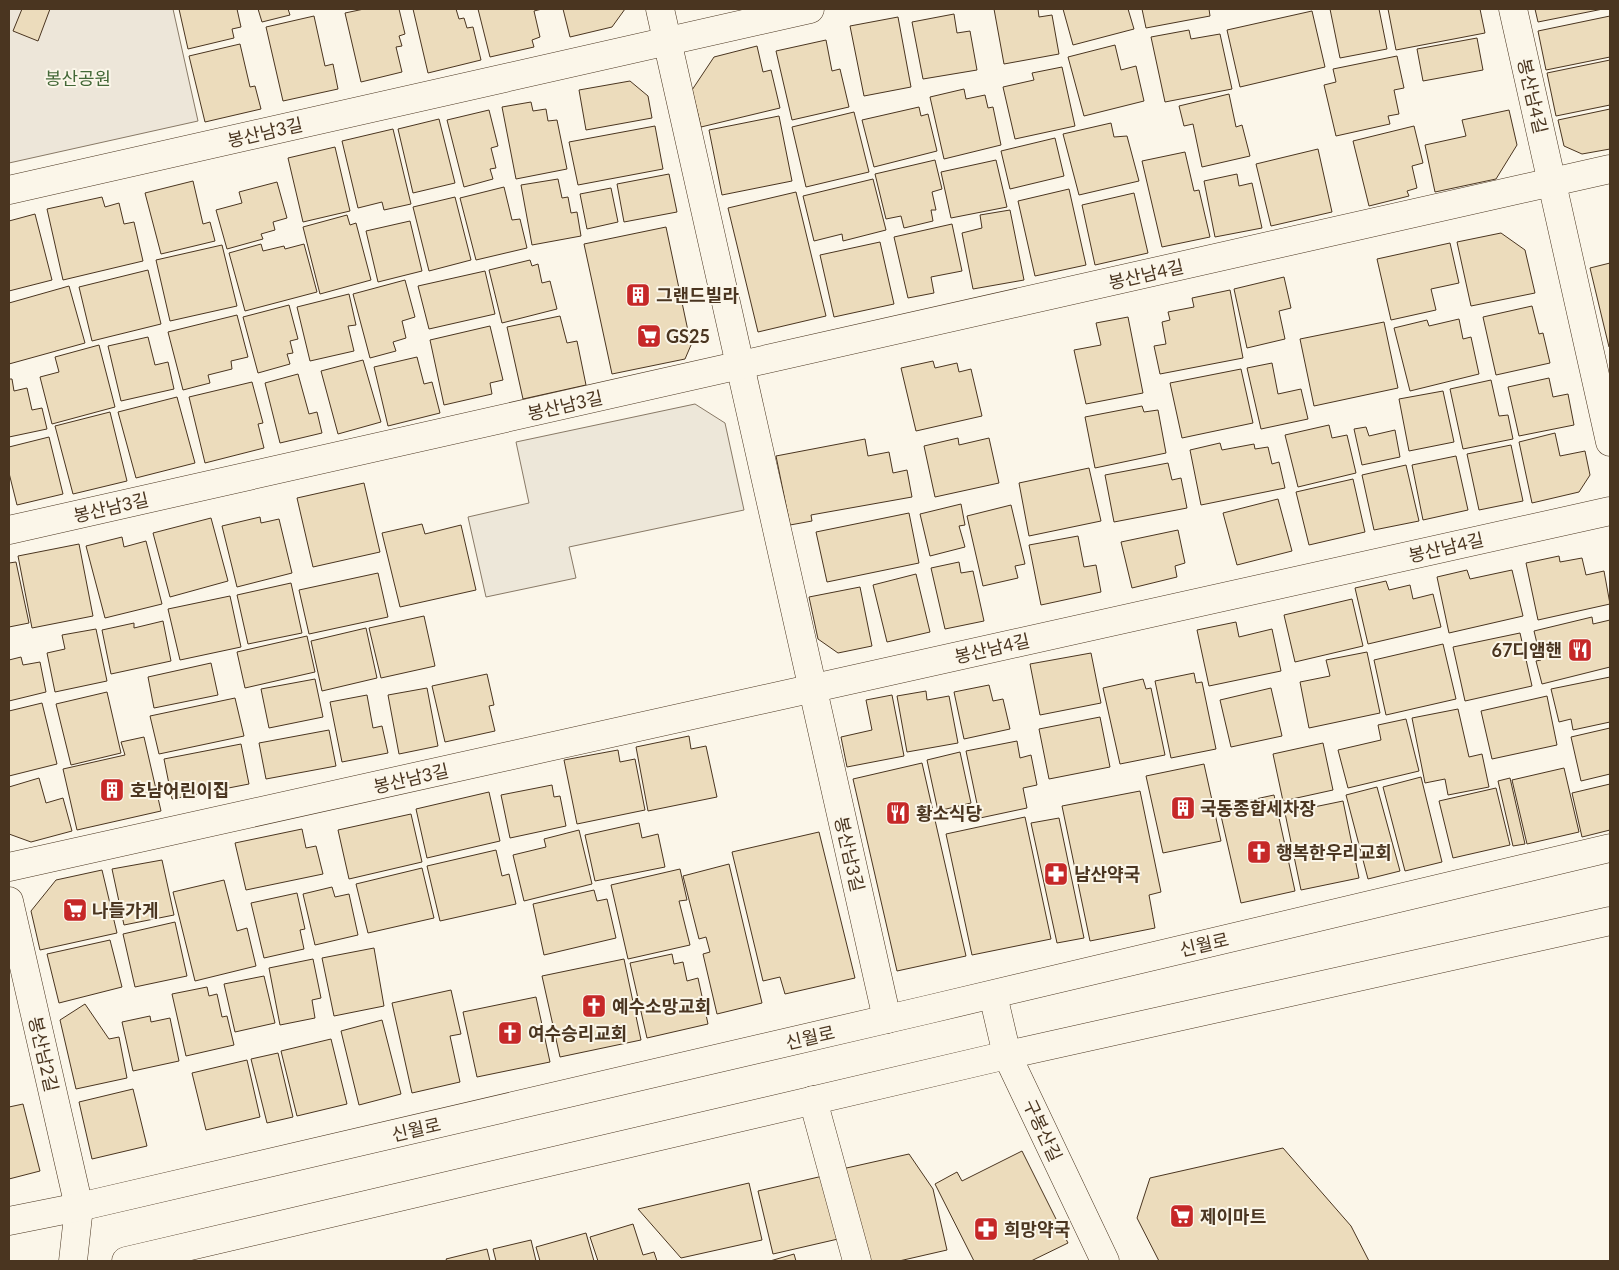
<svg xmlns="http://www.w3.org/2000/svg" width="1619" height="1270" font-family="Lato,'Noto Sans KR',sans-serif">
  <rect width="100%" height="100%" fill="#fbf6e9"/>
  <polygon fill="#ede6d9" stroke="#887966" points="9,9 173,9 198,121 9,163"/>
  <polygon fill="#ede7d9" stroke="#887966" points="695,404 725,423 744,510 569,547 576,578 486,597 468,517 529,503 516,442"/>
  <g fill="#ecdcbc" stroke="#4a3520">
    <polygon points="22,9 50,9 38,41 13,31"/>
    <polygon points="179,9 237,9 241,27 232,29 234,38 188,49"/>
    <polygon points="258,9 288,9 290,15 262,22"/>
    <polygon points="364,9 399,9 405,34 399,36 402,46 396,47 402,72 361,82 345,13"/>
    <polygon points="413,9 456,9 459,19 464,18 467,28 473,27 481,60 428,73"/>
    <polygon points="478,9 542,9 534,11 540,37 532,40 534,47 490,57"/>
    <polygon points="563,9 625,9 612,27 570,37"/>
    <polygon points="994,9 1038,9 1039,17 1052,15 1059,54 1004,64"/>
    <polygon points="1063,9 1128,9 1134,29 1073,45"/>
    <polygon points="1142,9 1209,9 1210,16 1146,28"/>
    <polygon points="1330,9 1379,9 1387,49 1340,58"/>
    <polygon points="1388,9 1480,9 1485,33 1396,50"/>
    <polygon points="1535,9 1603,9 1538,22"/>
    <polygon points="1312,11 1325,67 1240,87 1227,30"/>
    <polygon points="954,14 957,33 970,31 977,70 923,79 912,22"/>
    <polygon points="314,16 325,66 333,64 338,89 283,101 266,27"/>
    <polygon points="1610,16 1610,57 1546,70 1538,31"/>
    <polygon points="898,17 911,87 864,96 850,26"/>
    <polygon points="1189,30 1191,39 1220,34 1232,89 1165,102 1151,37"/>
    <polygon points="1477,38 1483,70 1423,81 1417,49"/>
    <polygon points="826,40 832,71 840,69 849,107 792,120 776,51"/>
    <polygon points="240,44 250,87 255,86 261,109 205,122 189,56"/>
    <polygon points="1115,45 1121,70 1136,66 1144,101 1084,116 1068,57"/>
    <polygon points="757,46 763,72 771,70 780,108 701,127 692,90 714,57"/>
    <polygon points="1397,56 1404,88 1394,90 1399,114 1388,116 1390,124 1336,136 1324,85 1336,82 1333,69"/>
    <polygon points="1610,60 1610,105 1556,116 1547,73"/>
    <polygon points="1062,67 1075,126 1015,139 1003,87 1034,80 1032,73"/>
    <polygon points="630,81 648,96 652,118 586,130 579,90"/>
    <polygon points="964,89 966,99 985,95 988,108 993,107 1001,145 944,159 930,97"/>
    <polygon points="1229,94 1236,127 1242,125 1250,156 1202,167 1193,124 1184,126 1179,106"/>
    <polygon points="531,102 533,111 546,109 548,121 557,120 567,169 516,179 502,107"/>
    <polygon points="919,107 921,116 928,114 937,151 874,167 862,120"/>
    <polygon points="1610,109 1610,149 1582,154 1564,146 1558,120"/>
    <polygon points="489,110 498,146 491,148 496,168 490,169 493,179 464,187 447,120"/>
    <polygon points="1509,110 1517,145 1496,179 1435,192 1425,145 1466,136 1462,120"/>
    <polygon points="854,112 869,172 806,187 792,127"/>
    <polygon points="779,116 792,181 722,195 709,130"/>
    <polygon points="439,119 455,183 413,193 398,129"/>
    <polygon points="1111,123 1114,137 1127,136 1139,181 1079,195 1063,134"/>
    <polygon points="655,126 663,169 578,185 569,142"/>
    <polygon points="1414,126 1423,163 1412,166 1417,188 1407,191 1409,196 1369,206 1353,141"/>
    <polygon points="393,129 411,204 384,210 382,202 358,208 342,141"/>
    <polygon points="1055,138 1064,176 1010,189 1001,151"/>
    <polygon points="335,147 350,211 303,222 288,158"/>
    <polygon points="1318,149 1332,212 1271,226 1256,164"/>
    <polygon points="1185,152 1194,191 1199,190 1210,237 1162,247 1142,161"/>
    <polygon points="935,160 942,189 932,192 936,210 931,210 933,221 904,228 901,216 886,219 875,174"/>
    <polygon points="996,160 1007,207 951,218 941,172"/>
    <polygon points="669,174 677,212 624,222 617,184"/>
    <polygon points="1237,174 1239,186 1252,183 1262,228 1215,237 1204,181"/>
    <polygon points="558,179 562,198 568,197 571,213 577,212 581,236 532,245 521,185"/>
    <polygon points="873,179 886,230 843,241 842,234 814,241 803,196"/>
    <polygon points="193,181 203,224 210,222 215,241 161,254 145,193"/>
    <polygon points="277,182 287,218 273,222 275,230 261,234 263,239 227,249 216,210 242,203 239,192"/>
    <polygon points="504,187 512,220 520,219 527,248 476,260 460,198"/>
    <polygon points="611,188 618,222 587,229 580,194"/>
    <polygon points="1069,189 1086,265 1035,276 1018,201"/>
    <polygon points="796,192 826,316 758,332 728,208"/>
    <polygon points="1134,193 1148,253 1095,265 1082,205"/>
    <polygon points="102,197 105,207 119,203 124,224 134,222 143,261 63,280 47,209"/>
    <polygon points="455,197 471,260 429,271 413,207"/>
    <polygon points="1010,210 1024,280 973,289 962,233 982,228 980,215"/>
    <polygon points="35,214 52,280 9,291 9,221"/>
    <polygon points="347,215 350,225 356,223 371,280 320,294 303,227"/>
    <polygon points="410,221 422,271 378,282 366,231"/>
    <polygon points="952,224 962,271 931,277 934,293 908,298 894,237"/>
    <polygon points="666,227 691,345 685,359 612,374 584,244"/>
    <polygon points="1501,233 1525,250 1535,293 1471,306 1457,242"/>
    <polygon points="880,242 894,304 834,317 820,255"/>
    <polygon points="1450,243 1459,283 1431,289 1436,310 1391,320 1377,259"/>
    <polygon points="261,244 263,251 284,246 285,249 304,244 317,292 245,311 229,253"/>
    <polygon points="222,245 237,306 170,321 156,260"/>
    <polygon points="530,260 532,266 538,264 542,283 550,281 557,309 502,323 489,270"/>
    <polygon points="1610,263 1610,347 1609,347 1590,268"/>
    <polygon points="148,270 161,324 92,341 79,287"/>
    <polygon points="485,271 495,314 429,329 418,286"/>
    <polygon points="1284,277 1291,308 1279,311 1285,339 1247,348 1234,289"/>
    <polygon points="405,280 415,317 402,321 406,338 393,342 396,351 370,358 353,294"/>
    <polygon points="69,286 85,343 9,364 9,303"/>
    <polygon points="1230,290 1243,358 1160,374 1154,346 1166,344 1162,322 1170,320 1168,312 1194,307 1192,298"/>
    <polygon points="349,294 356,325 348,326 354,351 310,361 297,307"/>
    <polygon points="289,305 298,339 290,341 293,353 287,354 290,364 258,373 243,317"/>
    <polygon points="1532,306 1539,334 1543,333 1550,363 1496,375 1483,317"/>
    <polygon points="237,315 248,357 231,361 232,369 208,375 210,383 183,390 168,332"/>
    <polygon points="560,316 567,343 577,341 586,385 523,399 507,327"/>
    <polygon points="1128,317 1143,393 1086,404 1074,350 1101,345 1096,323"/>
    <polygon points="1459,319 1463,339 1471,337 1479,374 1410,391 1394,328 1427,320 1429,326"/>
    <polygon points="1384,322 1398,388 1314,406 1300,339"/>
    <polygon points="490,326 503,380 490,383 492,394 444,405 430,340"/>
    <polygon points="148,337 155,365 168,362 174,389 121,401 108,346"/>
    <polygon points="99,345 115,407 52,424 40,377 59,372 55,357"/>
    <polygon points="417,357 424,384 432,382 440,413 388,426 374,367"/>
    <polygon points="363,360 381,422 338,434 321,371"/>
    <polygon points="933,361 935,368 957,363 959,372 971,369 982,416 916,431 901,368"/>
    <polygon points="1272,363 1278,394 1301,389 1308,419 1261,429 1247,368"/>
    <polygon points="1241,369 1253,423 1182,438 1170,383"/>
    <polygon points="298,374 309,414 317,412 322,433 280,443 265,383"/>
    <polygon points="1549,378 1553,397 1568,394 1574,425 1519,436 1508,387"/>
    <polygon points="9,379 12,379 14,391 27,388 32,410 42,408 47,429 9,437"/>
    <polygon points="1491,380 1499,416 1508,415 1513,439 1463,449 1450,389"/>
    <polygon points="252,382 263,423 258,424 264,448 205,463 189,397"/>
    <polygon points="1443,391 1454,442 1409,451 1399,399"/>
    <polygon points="177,397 195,463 136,478 118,412"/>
    <polygon points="1142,406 1144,412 1158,410 1166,453 1095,468 1085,417"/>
    <polygon points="110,412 127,481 73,494 55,426"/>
    <polygon points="1329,425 1332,438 1347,435 1356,473 1298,487 1285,435"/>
    <polygon points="1366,427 1369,436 1395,430 1400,457 1362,465 1354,429"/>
    <polygon points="1555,433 1560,456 1585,451 1590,475 1579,492 1532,503 1519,442"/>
    <polygon points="49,437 63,494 17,505 9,473 9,447"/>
    <polygon points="958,438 959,445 989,438 999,483 935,497 924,446"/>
    <polygon points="865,439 868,456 889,452 893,473 907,470 912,497 811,515 812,521 790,525 776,456"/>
    <polygon points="1220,443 1222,450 1254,444 1255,449 1268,447 1272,464 1279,462 1285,488 1201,505 1190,450"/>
    <polygon points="1511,445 1523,501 1479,510 1467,454"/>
    <polygon points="1456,456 1468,510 1423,520 1412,465"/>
    <polygon points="1168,463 1172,480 1181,478 1187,508 1114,522 1105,475"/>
    <polygon points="1406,465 1419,521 1374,530 1362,475"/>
    <polygon points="1089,468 1101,521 1029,536 1019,483"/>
    <polygon points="1353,479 1365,532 1309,545 1296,492"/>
    <polygon points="364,483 380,552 313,567 297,498"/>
    <polygon points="1278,499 1292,551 1237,565 1223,513"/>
    <polygon points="961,504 965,525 959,526 965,547 930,556 920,514"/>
    <polygon points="1011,505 1025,564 1015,566 1018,578 983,586 967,516"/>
    <polygon points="909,513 919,563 827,582 816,532"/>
    <polygon points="260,517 261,523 279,519 292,573 237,587 222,526"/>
    <polygon points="211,518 228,581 170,597 153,533"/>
    <polygon points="422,524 425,534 461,525 476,590 400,607 382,533"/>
    <polygon points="1178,530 1185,563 1175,566 1177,577 1132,588 1121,542"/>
    <polygon points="1078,536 1084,567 1096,565 1101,592 1041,605 1029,545"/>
    <polygon points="122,537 124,547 146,541 162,604 105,618 86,546"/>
    <polygon points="79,544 93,616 32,628 18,556"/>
    <polygon points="1559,556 1560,562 1582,558 1586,575 1604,571 1610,604 1538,620 1526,563"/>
    <polygon points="16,562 29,623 9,627 9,563"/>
    <polygon points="959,562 961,573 973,571 984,621 945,629 931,568"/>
    <polygon points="1467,570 1470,579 1512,570 1523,616 1449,633 1437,577"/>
    <polygon points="378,573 388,617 309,634 299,590"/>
    <polygon points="916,574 930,632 887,642 873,585"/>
    <polygon points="1386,581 1389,590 1410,585 1413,599 1433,594 1441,627 1368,644 1355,588"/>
    <polygon points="291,583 302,633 248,644 237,595"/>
    <polygon points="860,587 872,646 838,653 818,639 809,597"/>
    <polygon points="230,596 241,647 180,660 168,609"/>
    <polygon points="1352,599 1363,646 1295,662 1284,615"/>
    <polygon points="424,616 435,666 381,678 369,628"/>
    <polygon points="1592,617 1593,624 1610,620 1610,667 1542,684 1536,661 1541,660 1534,631"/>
    <polygon points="163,621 171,661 111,674 102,630 134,623 134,628"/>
    <polygon points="1236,622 1239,637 1272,629 1281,671 1209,686 1197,630"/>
    <polygon points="366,628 377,678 322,691 311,641"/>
    <polygon points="96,629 107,681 55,692 47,653 65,649 62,635"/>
    <polygon points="1520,633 1532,686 1465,701 1453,647"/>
    <polygon points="307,636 315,672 245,688 237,652"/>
    <polygon points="1443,644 1456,699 1386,715 1374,660"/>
    <polygon points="1367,652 1380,713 1309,728 1300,682 1330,676 1326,660"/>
    <polygon points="1091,653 1101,703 1040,715 1030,664"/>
    <polygon points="21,657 23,665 40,662 46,692 9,701 9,660"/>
    <polygon points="211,663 218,695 154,708 148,677"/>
    <polygon points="1194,673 1196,683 1202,682 1216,749 1171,758 1155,681"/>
    <polygon points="487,674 494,705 489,706 495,731 445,742 432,686"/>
    <polygon points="1610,677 1610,722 1573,730 1571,719 1559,722 1551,689"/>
    <polygon points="315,679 323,717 269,728 261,689"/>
    <polygon points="1143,679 1146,689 1151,688 1165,755 1120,764 1103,688"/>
    <polygon points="989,685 993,701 1003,699 1010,729 964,739 954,692"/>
    <polygon points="427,688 438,746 399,754 388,695"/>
    <polygon points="1271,688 1282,736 1231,747 1220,700"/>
    <polygon points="926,691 927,700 949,696 958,743 907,752 897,696"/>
    <polygon points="107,692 121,753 71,765 56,704"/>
    <polygon points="367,695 373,728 382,726 388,753 342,762 330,702"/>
    <polygon points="892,695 904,756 847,767 841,737 872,730 866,700"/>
    <polygon points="1547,696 1557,745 1492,759 1481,711"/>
    <polygon points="235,698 244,736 159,754 150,716"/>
    <polygon points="42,703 57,764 9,776 9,711"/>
    <polygon points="1458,709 1469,757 1482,754 1489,787 1448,795 1445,779 1425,783 1412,718"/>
    <polygon points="1100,717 1110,767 1049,779 1039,729"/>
    <polygon points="1406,719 1419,771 1348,788 1338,750 1381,740 1378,725"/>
    <polygon points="1610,728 1610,774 1581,781 1571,737"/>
    <polygon points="329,730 336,766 266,779 259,743"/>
    <polygon points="689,736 691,749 706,746 717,797 648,811 636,747"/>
    <polygon points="144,737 161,811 77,830 63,769 125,755 121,742"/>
    <polygon points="1017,741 1020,758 1031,755 1037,785 1023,788 1027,808 980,818 966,751"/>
    <polygon points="1323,743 1333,790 1283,801 1273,754"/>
    <polygon points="241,744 249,784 172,799 164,759"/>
    <polygon points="618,750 620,762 635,759 645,810 577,824 564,760"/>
    <polygon points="960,752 971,803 938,811 927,760"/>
    <polygon points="922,763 966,956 897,971 853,779"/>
    <polygon points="1204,764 1221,841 1163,853 1146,776"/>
    <polygon points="1564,768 1579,832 1527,844 1512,780"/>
    <polygon points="1421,777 1442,862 1405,871 1383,787"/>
    <polygon points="39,778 46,803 63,798 72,831 31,842 9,834 9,787"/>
    <polygon points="1510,778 1525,844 1513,846 1498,781"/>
    <polygon points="1610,784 1610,830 1582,837 1572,793"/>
    <polygon points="552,785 554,797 560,796 566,826 510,838 501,795"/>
    <polygon points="1377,787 1400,871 1368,879 1346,795"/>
    <polygon points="1496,788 1510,845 1453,858 1439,801"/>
    <polygon points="1140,791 1161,892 1149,895 1155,928 1090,941 1062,806"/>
    <polygon points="489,792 500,841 427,858 416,809"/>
    <polygon points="1274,795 1295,891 1241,903 1219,807"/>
    <polygon points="1343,801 1359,878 1301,890 1285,813"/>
    <polygon points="411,814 422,862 349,879 338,830"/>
    <polygon points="1025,817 1051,939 972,955 946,834"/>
    <polygon points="1059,818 1084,938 1057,943 1031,823"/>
    <polygon points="639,823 642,838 658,834 665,867 595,881 585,835"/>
    <polygon points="302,829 306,848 316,846 323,874 246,890 235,843"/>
    <polygon points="579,830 592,884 524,901 513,855 546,847 544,839"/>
    <polygon points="819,832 855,978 785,994 780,977 763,981 732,852"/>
    <polygon points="496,850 502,876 509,874 516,904 440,921 427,866"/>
    <polygon points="162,860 174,915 124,925 112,869"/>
    <polygon points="729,864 762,1003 717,1014 703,954 710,952 706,937 699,939 683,876"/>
    <polygon points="422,868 434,918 368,933 356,884"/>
    <polygon points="680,869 687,900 679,901 690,945 628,959 611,885"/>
    <polygon points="102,870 117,933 40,950 31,911 56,880"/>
    <polygon points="224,880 237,931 247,928 256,966 195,981 173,892"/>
    <polygon points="332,887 335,897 349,894 358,935 315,945 303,894"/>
    <polygon points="594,890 597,901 607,899 616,938 544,955 533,904"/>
    <polygon points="297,893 305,929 300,930 304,949 264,958 251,903"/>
    <polygon points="175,922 187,976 135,987 123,934"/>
    <polygon points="110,940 122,987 59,1003 47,954"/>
    <polygon points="374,948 384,1006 334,1016 322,958"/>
    <polygon points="672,954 674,964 683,962 687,981 698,978 708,1024 647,1038 630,963"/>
    <polygon points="313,959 321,998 312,1000 315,1018 280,1025 269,968"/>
    <polygon points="624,959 641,1040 560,1057 542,976"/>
    <polygon points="264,976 275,1023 235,1032 224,984"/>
    <polygon points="207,987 209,996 217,994 222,1017 227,1016 234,1045 186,1056 172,994"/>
    <polygon points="451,990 461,1034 450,1036 460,1082 412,1093 392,1003"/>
    <polygon points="536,997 550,1062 477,1077 463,1012"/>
    <polygon points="85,1004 109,1039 119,1037 127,1078 76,1089 60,1020"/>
    <polygon points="150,1016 151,1022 170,1018 179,1061 133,1071 122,1022"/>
    <polygon points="382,1020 401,1094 359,1105 341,1031"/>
    <polygon points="331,1039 347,1104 297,1116 281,1051"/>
    <polygon points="278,1053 293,1117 267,1123 251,1059"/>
    <polygon points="247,1060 260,1117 206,1130 192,1073"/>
    <polygon points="133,1089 147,1146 92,1159 79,1102"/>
    <polygon points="23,1104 40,1171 9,1179 9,1107"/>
    <polygon points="1283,1148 1351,1226 1369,1261 1159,1261 1137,1218 1150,1178"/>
    <polygon points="1022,1151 1068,1243 1031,1261 974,1261 935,1184 957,1172 962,1181"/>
    <polygon points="909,1154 933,1189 947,1250 899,1261 864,1261 842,1169"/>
    <polygon points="823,1176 838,1239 773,1254 758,1191"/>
    <polygon points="749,1183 762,1240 681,1258 638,1209"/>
    <polygon points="633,1224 643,1255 654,1252 657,1261 598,1261 590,1237"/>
    <polygon points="586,1233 594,1261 540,1261 536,1247"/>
    <polygon points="531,1240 536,1261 496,1261 493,1249"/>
    <polygon points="487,1249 490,1261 447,1261 446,1259"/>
    <polygon points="794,1254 796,1261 770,1261"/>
  </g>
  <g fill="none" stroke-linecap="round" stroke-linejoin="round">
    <defs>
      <g id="minor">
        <polyline points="660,9 887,1019"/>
        <polyline points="1513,9 1610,442"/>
        <polyline points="9,190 810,9"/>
        <polyline points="9,530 1610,169"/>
        <polyline points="9,867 1610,511"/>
        <polyline points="9,901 79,1207 73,1261"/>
        <polyline points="993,995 1007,1055 1105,1261"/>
        <polyline points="813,1100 857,1261"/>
        <polyline points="9,1221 79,1207 926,1010 1610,848"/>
        <polyline points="126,1261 1007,1055 1610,921"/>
      </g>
    </defs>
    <use href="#minor" stroke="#4a3520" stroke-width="29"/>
    <use href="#minor" stroke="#fbf6e9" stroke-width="28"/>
  </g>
  <defs>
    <symbol id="building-square" viewBox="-11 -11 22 22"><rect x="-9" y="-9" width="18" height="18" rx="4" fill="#c62828" stroke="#fbf6e9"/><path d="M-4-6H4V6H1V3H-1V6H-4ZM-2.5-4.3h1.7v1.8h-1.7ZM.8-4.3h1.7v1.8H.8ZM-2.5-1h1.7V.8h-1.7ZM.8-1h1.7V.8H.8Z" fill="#fff"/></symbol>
    <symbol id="supermarket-square" viewBox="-11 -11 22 22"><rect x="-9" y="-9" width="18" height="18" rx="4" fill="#c62828" stroke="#fbf6e9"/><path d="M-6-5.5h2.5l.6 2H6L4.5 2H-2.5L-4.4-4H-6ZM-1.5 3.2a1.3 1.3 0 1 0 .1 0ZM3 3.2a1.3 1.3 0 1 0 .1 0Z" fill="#fff"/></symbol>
    <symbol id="restaurant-square" viewBox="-11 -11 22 22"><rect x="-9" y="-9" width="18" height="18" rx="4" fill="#c62828" stroke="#fbf6e9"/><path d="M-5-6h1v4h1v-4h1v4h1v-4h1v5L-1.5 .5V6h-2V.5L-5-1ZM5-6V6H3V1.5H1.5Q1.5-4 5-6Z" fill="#fff"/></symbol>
    <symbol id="church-square" viewBox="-11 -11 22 22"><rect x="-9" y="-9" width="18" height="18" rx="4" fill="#c62828" stroke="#fbf6e9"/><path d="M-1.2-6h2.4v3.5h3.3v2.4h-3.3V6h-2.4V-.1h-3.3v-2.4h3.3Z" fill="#fff"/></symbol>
    <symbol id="pharmacy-square" viewBox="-11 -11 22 22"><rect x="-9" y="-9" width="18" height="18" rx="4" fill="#c62828" stroke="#fbf6e9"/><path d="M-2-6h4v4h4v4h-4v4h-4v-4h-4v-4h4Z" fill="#fff"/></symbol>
  </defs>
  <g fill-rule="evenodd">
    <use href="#building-square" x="624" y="281" width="28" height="28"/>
    <use href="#supermarket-square" x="635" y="322" width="28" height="28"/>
    <use href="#restaurant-square" x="1566" y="636" width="28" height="28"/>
    <use href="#building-square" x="98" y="776" width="28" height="28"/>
    <use href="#building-square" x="1169" y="794" width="28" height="28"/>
    <use href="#restaurant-square" x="884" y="799" width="28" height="28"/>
    <use href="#church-square" x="1245" y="838" width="28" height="28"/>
    <use href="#pharmacy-square" x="1042" y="860" width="28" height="28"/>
    <use href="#supermarket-square" x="61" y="896" width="28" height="28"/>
    <use href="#church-square" x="580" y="992" width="28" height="28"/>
    <use href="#church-square" x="496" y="1019" width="28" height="28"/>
    <use href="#supermarket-square" x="1168" y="1202" width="28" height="28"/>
    <use href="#pharmacy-square" x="972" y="1215" width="28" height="28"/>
  </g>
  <g text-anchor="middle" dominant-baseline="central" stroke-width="4" stroke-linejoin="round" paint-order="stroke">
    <g font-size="18" fill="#436837" stroke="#fbf6e9">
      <text x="78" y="78">봉산공원</text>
    </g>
    <g font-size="18" fill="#4a3520" stroke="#fbf6e9">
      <text transform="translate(1533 96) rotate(77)">봉산남4길</text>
      <text transform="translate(265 132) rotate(-13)">봉산남3길</text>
      <text transform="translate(1146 274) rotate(-13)">봉산남4길</text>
      <text transform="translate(565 405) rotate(-13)">봉산남3길</text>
      <text transform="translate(111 507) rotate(-13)">봉산남3길</text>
      <text transform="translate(1446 547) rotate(-13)">봉산남4길</text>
      <text transform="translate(992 648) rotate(-13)">봉산남4길</text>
      <text transform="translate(411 778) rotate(-13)">봉산남3길</text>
      <text transform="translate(850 854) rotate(77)">봉산남3길</text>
      <text transform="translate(1204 944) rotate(-13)">신월로</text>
      <text transform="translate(810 1037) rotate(-13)">신월로</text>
      <text transform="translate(44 1054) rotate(77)">봉산남2길</text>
      <text transform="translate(416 1129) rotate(-13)">신월로</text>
      <text transform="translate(1043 1130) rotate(65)">구봉산길</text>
    </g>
    <g font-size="18" font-weight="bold" fill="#4a3520" stroke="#fbf6e9" text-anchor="start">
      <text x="656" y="295">그랜드빌라</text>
      <text x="666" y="336">GS25</text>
      <text x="1562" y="650" text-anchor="end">67디앰핸</text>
      <text x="130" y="790">호남어린이집</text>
      <text x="1200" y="808">국동종합세차장</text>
      <text x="916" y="813">황소식당</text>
      <text x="1276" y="852">행복한우리교회</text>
      <text x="1074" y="874">남산약국</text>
      <text x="92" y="910">나들가게</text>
      <text x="612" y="1006">예수소망교회</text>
      <text x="528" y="1033">여수승리교회</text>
      <text x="1200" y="1216">제이마트</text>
      <text x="1004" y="1229">희망약국</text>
    </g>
  </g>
  <rect width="1619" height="1270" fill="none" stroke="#4a3520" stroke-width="20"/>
</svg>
